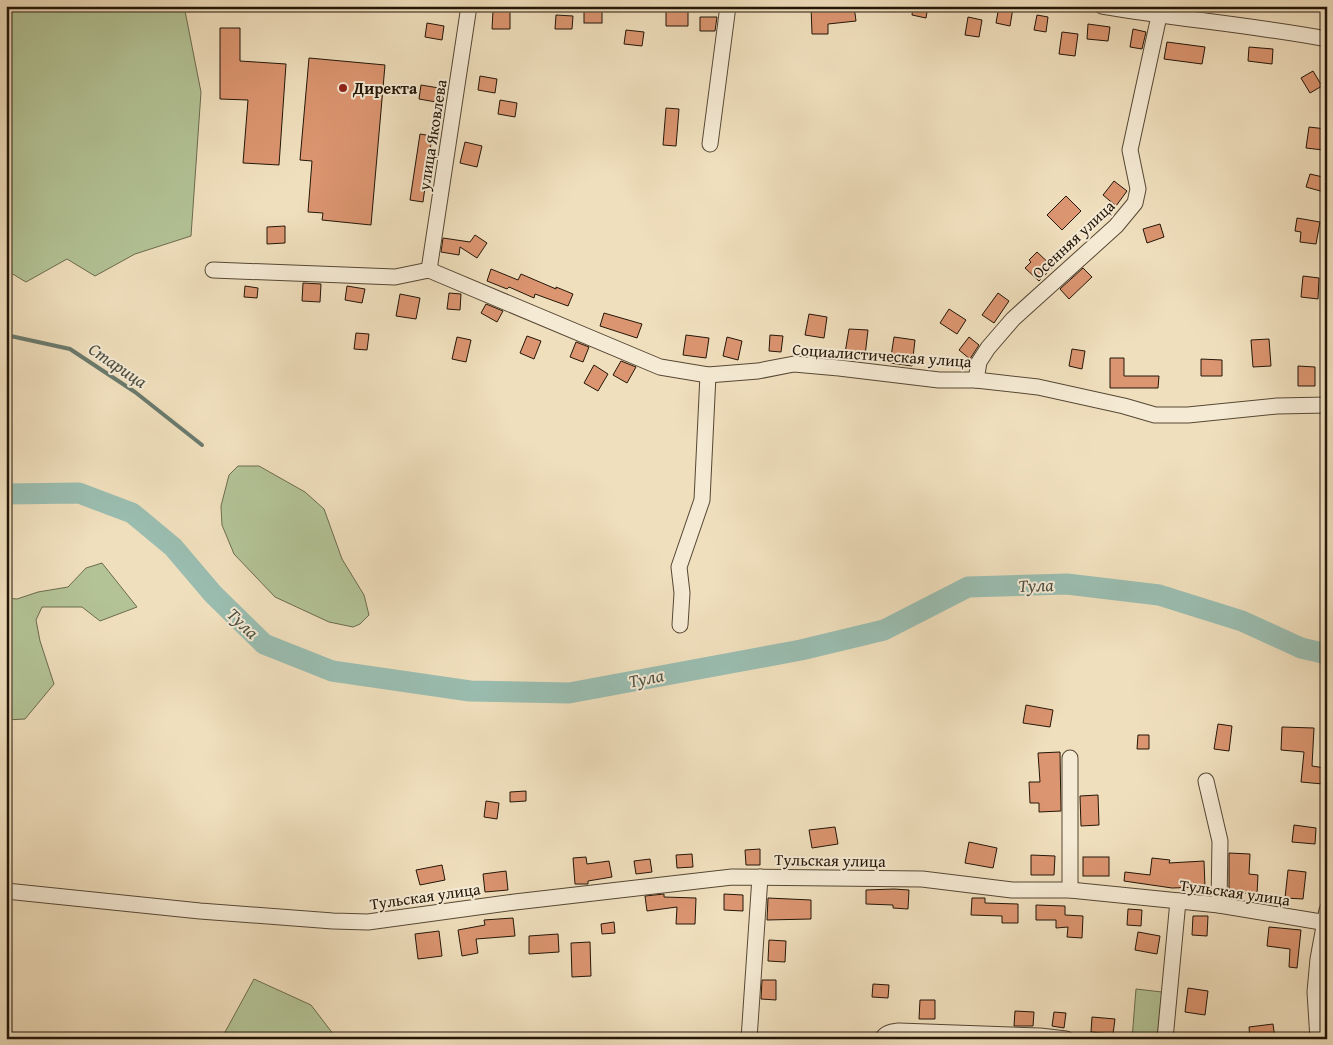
<svg xmlns="http://www.w3.org/2000/svg" width="1333" height="1045" font-family="'Gentium Book Plus',serif">
  <rect width="100%" height="100%" fill="#f0dfbd"/>
  <filter id="stains"><feTurbulence type="fractalNoise" baseFrequency=".004" numOctaves="4"/><feColorMatrix values="0 0 0 0 .2 0 0 0 0 .09 0 0 0 0 .02 0 0 0 .5 -.17"/></filter>
  <radialGradient id="worn" r=".72"><stop offset=".6" stop-color="#630" stop-opacity="0"/><stop offset="1" stop-color="#630" stop-opacity=".3"/></radialGradient>
  <g fill="#b3c396" stroke="#6b6c4f">
    <polygon points="6,6 184,6 201,92 191,236 135,254 95,276 67,259 26,282 6,270"/>
    <polygon points="238,466 259,466 305,492 324,509 342,559 364,595 369,615 360,624 353,627 329,622 275,597 234,554 222,525 221,506 229,475"/>
    <polygon points="102,563 137,607 100,621 82,607 42,607 36,620 40,641 54,684 25,719 6,720 6,598 17,599 38,592 68,587 86,568"/>
    <polygon points="254,979 311,1005 337,1039 215,1039 224,1034"/>
    <polygon points="1136,989 1162,992 1157,1039 1132,1039"/>
  </g>
  <g fill="none" stroke-linecap="round" stroke-linejoin="round">
    <polyline stroke="#6a7a6d" stroke-width="4" points="6,335 70,349 135,392 202,445"/>
    <polyline stroke="#9abdb0" stroke-width="21" points="6,494 79,493 132,513 173,547 213,594 264,644 332,671 470,691 569,693 801,650 884,630 968,587 1067,584 1159,595 1242,621 1301,648 1327,654"/>
  </g>
  <g fill="#db9570" stroke="#231608">
    <polygon points="811,6 854,6 856,21 828,24 828,34 812,34"/>
    <polygon points="913,6 928,6 926,18 912,15"/>
    <polygon points="999,6 1013,8 1010,26 996,23"/>
    <polygon points="688,8 688,26 666,26 666,9"/>
    <rect x="584" y="9" width="18" height="14"/>
    <polygon points="493,11 510,11 510,29 492,29"/>
    <polygon points="556,15 573,16 572,29 555,29"/>
    <polygon points="1037,15 1048,17 1046,32 1034,30"/>
    <polygon points="700,17 717,17 715,31 700,31"/>
    <polygon points="968,17 982,20 979,37 965,35"/>
    <polygon points="427,23 444,26 442,40 425,37"/>
    <polygon points="1088,24 1110,27 1108,41 1087,39"/>
    <polygon points="220,28 240,28 240,61 286,64 279,165 243,163 248,100 220,99"/>
    <polygon points="1133,29 1146,32 1142,49 1130,47"/>
    <polygon points="626,30 644,32 642,46 624,44"/>
    <polygon points="1062,32 1078,34 1075,56 1059,54"/>
    <polygon points="1167,42 1205,47 1202,64 1164,59"/>
    <polygon points="1249,47 1273,49 1272,64 1248,61"/>
    <polygon points="309,58 385,65 371,225 322,220 323,213 308,212 312,161 300,160"/>
    <polygon points="1313,71 1322,86 1310,93 1301,78"/>
    <polygon points="480,76 497,79 495,93 478,90"/>
    <polygon points="421,85 439,88 436,102 419,99"/>
    <polygon points="500,100 517,103 515,117 498,114"/>
    <polygon points="666,108 679,109 676,146 663,145"/>
    <polygon points="1309,127 1326,129 1323,150 1306,148"/>
    <polygon points="420,134 432,136 423,202 410,200"/>
    <polygon points="465,142 482,146 477,167 460,163"/>
    <polygon points="1310,174 1327,178 1324,192 1306,187"/>
    <polygon points="1114,181 1127,191 1116,206 1103,195"/>
    <polygon points="1066,196 1081,211 1062,230 1047,215"/>
    <polygon points="1297,218 1320,222 1316,244 1300,242 1301,232 1295,231"/>
    <polygon points="1160,224 1164,237 1147,243 1143,229"/>
    <polygon points="285,226 285,243 267,244 267,227"/>
    <polygon points="475,235 487,243 477,258 460,247 459,255 441,252 443,238 470,242"/>
    <polygon points="1037,252 1053,267 1039,281 1025,268 1031,262 1029,260"/>
    <polygon points="1083,268 1092,277 1069,299 1060,289"/>
    <polygon points="491,269 518,280 521,274 556,289 556,287 573,294 568,306 535,294 534,298 509,287 507,289 487,281"/>
    <polygon points="1303,276 1319,278 1318,299 1301,297"/>
    <polygon points="303,283 321,284 320,302 302,301"/>
    <polygon points="245,286 258,288 257,298 244,297"/>
    <polygon points="347,286 365,289 362,303 345,300"/>
    <polygon points="449,293 461,294 460,310 447,309"/>
    <polygon points="998,293 1009,301 994,323 982,315"/>
    <polygon points="400,294 420,298 416,319 396,316"/>
    <polygon points="486,304 503,311 497,322 481,313"/>
    <polygon points="949,309 966,320 957,334 940,323"/>
    <polygon points="604,313 642,324 637,338 600,326"/>
    <polygon points="809,314 827,317 824,338 805,335"/>
    <polygon points="849,329 868,330 865,356 845,353"/>
    <polygon points="356,333 369,334 367,350 354,349"/>
    <polygon points="686,335 709,338 706,358 683,355"/>
    <polygon points="770,335 783,336 781,352 769,351"/>
    <polygon points="527,336 541,341 534,359 520,353"/>
    <polygon points="457,337 471,340 466,362 452,359"/>
    <polygon points="727,337 742,341 738,360 723,356"/>
    <polygon points="894,337 915,340 912,366 890,363"/>
    <polygon points="969,337 979,345 970,359 959,350"/>
    <polygon points="1269,339 1271,366 1253,367 1251,340"/>
    <polygon points="576,342 589,347 583,362 570,357"/>
    <polygon points="1072,349 1085,351 1082,369 1069,366"/>
    <polygon points="1110,358 1124,358 1124,376 1159,376 1158,388 1110,388"/>
    <polygon points="1201,359 1222,360 1222,376 1201,376"/>
    <polygon points="621,361 636,367 627,383 613,375"/>
    <polygon points="594,365 608,374 598,391 584,383"/>
    <polygon points="1298,366 1315,367 1315,386 1298,386"/>
    <polygon points="1026,705 1053,710 1050,727 1023,723"/>
    <polygon points="1218,724 1232,726 1229,751 1214,749"/>
    <polygon points="1282,727 1314,728 1312,766 1325,768 1323,784 1301,782 1304,752 1281,750"/>
    <polygon points="1138,735 1149,735 1149,749 1137,749"/>
    <polygon points="1060,752 1061,811 1039,812 1039,803 1030,803 1029,782 1040,782 1038,753"/>
    <polygon points="526,791 526,801 510,802 510,792"/>
    <polygon points="1098,795 1099,825 1081,826 1080,796"/>
    <polygon points="486,801 499,803 497,819 484,817"/>
    <polygon points="1294,825 1316,828 1315,844 1292,842"/>
    <polygon points="835,827 838,844 812,848 809,830"/>
    <polygon points="969,842 997,848 993,868 965,863"/>
    <polygon points="760,849 760,865 746,865 745,850"/>
    <polygon points="1229,853 1250,854 1249,874 1258,875 1257,894 1229,892"/>
    <polygon points="692,854 693,867 677,868 676,855"/>
    <polygon points="1031,855 1055,856 1054,875 1031,875"/>
    <polygon points="586,857 587,864 609,861 612,877 588,881 588,884 575,884 573,858"/>
    <rect x="1083" y="857" width="26" height="19"/>
    <polygon points="1152,858 1170,860 1169,863 1204,861 1205,887 1172,888 1124,881 1125,872 1150,875"/>
    <polygon points="650,859 652,872 636,874 634,861"/>
    <polygon points="442,865 445,880 420,885 416,870"/>
    <polygon points="1288,870 1306,872 1303,899 1285,898"/>
    <polygon points="506,871 508,890 485,892 483,874"/>
    <polygon points="894,889 909,890 908,909 893,908 893,905 866,904 866,890"/>
    <polygon points="664,894 664,897 696,898 695,924 676,924 677,907 647,911 645,896"/>
    <polygon points="724,894 743,895 743,911 724,910"/>
    <polygon points="768,898 811,900 811,919 767,920"/>
    <polygon points="972,898 985,898 985,903 1018,904 1018,923 1002,923 1002,916 971,915"/>
    <polygon points="1036,905 1065,906 1065,915 1083,916 1082,938 1067,937 1068,927 1056,928 1056,920 1036,920"/>
    <polygon points="1128,909 1142,910 1141,926 1127,925"/>
    <polygon points="1193,916 1208,916 1207,936 1192,935"/>
    <polygon points="513,918 515,936 476,939 478,953 462,956 458,930 485,925 484,920"/>
    <polygon points="614,922 615,933 602,934 601,924"/>
    <polygon points="1269,927 1301,930 1297,968 1289,967 1290,949 1267,946"/>
    <polygon points="439,931 442,956 418,959 415,934"/>
    <polygon points="1138,932 1160,936 1157,954 1135,950"/>
    <polygon points="558,934 559,952 529,954 529,936"/>
    <polygon points="769,940 786,941 785,962 768,961"/>
    <polygon points="590,942 591,976 572,977 571,943"/>
    <polygon points="762,980 776,980 776,1000 761,999"/>
    <polygon points="873,984 889,985 888,998 872,997"/>
    <polygon points="1188,988 1208,991 1205,1015 1185,1012"/>
    <polygon points="920,1000 935,1000 935,1019 919,1019"/>
    <polygon points="1015,1011 1034,1012 1033,1026 1014,1026"/>
    <polygon points="1054,1012 1066,1013 1064,1028 1052,1026"/>
    <polygon points="1092,1017 1115,1019 1113,1034 1091,1032"/>
    <polygon points="1273,1024 1275,1039 1250,1039 1249,1027"/>
  </g>
  <g fill="none" stroke-linecap="round" stroke-linejoin="round">
    <defs>
      <g id="minor">
        <path d="M 1102,6 C 1177,19 1252,25 1327,39"/>
        <polyline points="710,144 728,6"/>
        <polyline points="213,270 395,277 429,270 660,367 708,375 758,371 794,364 839,368 939,380 976,380 1038,387 1124,406 1155,415 1188,415 1277,406 1327,405"/>
        <polyline points="429,270 469,6"/>
        <polyline points="976,380 979,362 988,348 1013,319 1116,226 1135,203 1138,189 1130,150 1159,16"/>
        <polyline points="680,625 682,593 679,567 702,500 708,375"/>
        <polyline points="1070,758 1070,890"/>
        <polyline points="1206,781 1220,841 1219,905"/>
        <polyline points="6,891 200,911 333,921 368,922 515,902 732,877 922,879 1012,890 1070,890 1219,905 1327,923"/>
        <polyline points="749,1039 760,877"/>
        <path d="M 882,1039 C 886,1032 892,1032 899,1031 L 1040,1036 L 1066,1039"/>
        <polyline points="1165,1039 1178,901"/>
        <polyline points="1318,1039 1315,992 1318,959 1327,910"/>
      </g>
    </defs>
    <use href="#minor" stroke="#564835" stroke-width="17"/>
    <use href="#minor" stroke="#f5ead4" stroke-width="15"/>
  </g>
  <circle fill="#8f2418" stroke="#f5ead4" stroke-width="2" cx="343" cy="88" r="5"/>
  <g text-anchor="middle" dominant-baseline="central" stroke-width="4" stroke-linejoin="round" paint-order="stroke">
    <g font-size="16" font-weight="bold" fill="#231608" stroke="#f5ead4" text-anchor="start">
      <text x="353" y="88">Директа</text>
    </g>
    <g font-size="16" fill="#231608" stroke="#f5ead4">
      <text transform="translate(432 135) rotate(-81)">улица Яковлева</text>
      <text transform="translate(1073 239) rotate(-43)">Осенняя улица</text>
      <text transform="translate(882 355) rotate(4)">Социалистическая улица</text>
      <text transform="translate(830 860) rotate(1)">Тульская улица</text>
      <text transform="translate(1235 892) rotate(8)">Тульская улица</text>
      <text transform="translate(425 896) rotate(-8)">Тульская улица</text>
    </g>
    <g font-size="18" font-style="italic" fill="#4d5043" stroke="#f5ead4">
      <text transform="translate(118 365) rotate(34)">Старица</text>
      <text transform="translate(1036 585) rotate(-2)">Тула</text>
      <text transform="translate(243 623) rotate(44)">Тула</text>
      <text transform="translate(646 678) rotate(-11)">Тула</text>
    </g>
  </g>
  <rect width="1333" height="1045" fill="none" stroke="#f0dfbd" stroke-width="25"/>
  <rect x="8" y="8" width="1318" height="1030" fill="none" stroke="#231608" stroke-width="2.5"/>
  <rect x="12" y="12" width="1308" height="1020" fill="none" stroke="#231608"/>
  <rect width="100%" height="100%" filter="url(#stains)"/>
  <rect width="100%" height="100%" fill="url(#worn)"/>
</svg>
